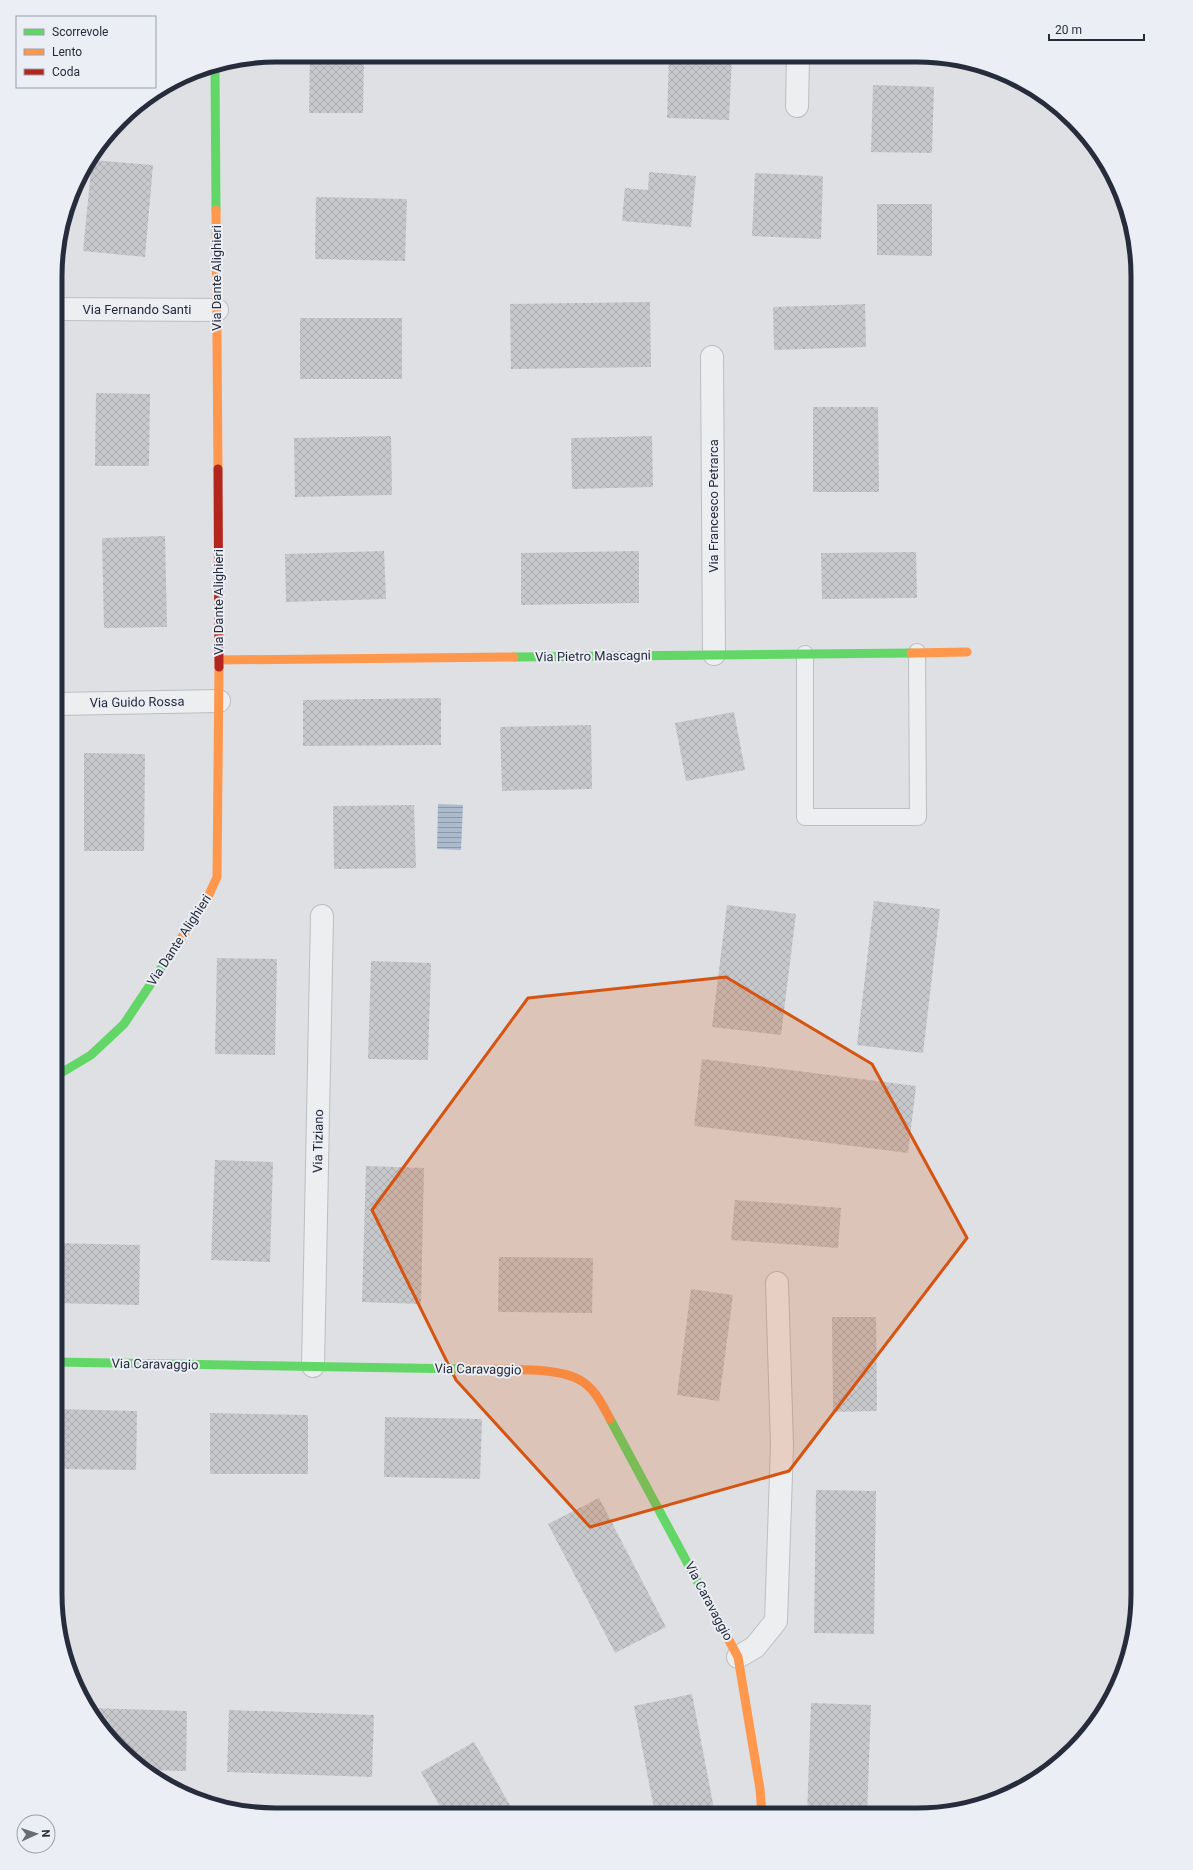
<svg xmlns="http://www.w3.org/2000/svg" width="1193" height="1870" font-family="Roboto,sans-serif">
  <defs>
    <pattern id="water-rules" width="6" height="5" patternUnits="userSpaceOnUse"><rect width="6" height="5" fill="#acbace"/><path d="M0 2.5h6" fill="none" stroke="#8c97a8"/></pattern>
    <pattern id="building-cross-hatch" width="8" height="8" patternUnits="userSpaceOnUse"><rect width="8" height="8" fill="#c6c8cc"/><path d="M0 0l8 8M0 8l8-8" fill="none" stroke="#aaacb0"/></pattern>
  </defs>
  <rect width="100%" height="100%" fill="#dee0e4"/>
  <polygon fill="url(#water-rules)" points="438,804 463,805 461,850 437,849"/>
  <g fill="url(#building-cross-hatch)">
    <polygon points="310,55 364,55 363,113 309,113"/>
    <polygon points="669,56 732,56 729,120 667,118"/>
    <polygon points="873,85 934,87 932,153 871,152"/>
    <polygon points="92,160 153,165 145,257 83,251"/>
    <polygon points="649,172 696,176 691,227 622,221 625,188 648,190"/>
    <polygon points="755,173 823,176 821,239 752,236"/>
    <polygon points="316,197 407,199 405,261 315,259"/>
    <polygon points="877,204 932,204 932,256 877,255"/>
    <polygon points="650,302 651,367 511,369 510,304"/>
    <polygon points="865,304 866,347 774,350 773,307"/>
    <rect x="300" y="318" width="102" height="61"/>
    <polygon points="96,393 150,394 149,466 95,466"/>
    <polygon points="813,407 878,407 879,492 813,492"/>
    <polygon points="391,436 392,495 295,497 294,438"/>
    <polygon points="652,436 653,487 572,489 571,438"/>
    <polygon points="165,536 167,627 104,628 102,538"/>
    <polygon points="384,551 386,599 286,602 285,554"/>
    <polygon points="639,551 639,603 521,605 521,553"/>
    <polygon points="916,552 917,598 822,599 821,553"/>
    <polygon points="441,698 441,745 303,746 303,700"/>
    <polygon points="734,712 745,770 686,781 675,723"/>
    <polygon points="591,725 592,789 502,791 500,727"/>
    <polygon points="84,753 145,754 144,851 84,851"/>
    <polygon points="414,805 416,868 334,869 333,806"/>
    <polygon points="874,901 940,909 923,1053 857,1045"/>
    <polygon points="727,905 796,914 781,1035 712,1027"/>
    <polygon points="217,958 277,959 275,1055 215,1054"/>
    <polygon points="371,961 431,963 428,1060 368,1059"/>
    <polygon points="702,1059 916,1086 908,1153 694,1126"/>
    <polygon points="215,1160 273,1162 270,1262 211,1260"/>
    <polygon points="366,1166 424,1168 421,1304 362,1302"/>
    <polygon points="735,1200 841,1208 838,1248 731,1240"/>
    <polygon points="55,1243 140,1245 139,1305 55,1303"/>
    <polygon points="499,1257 593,1258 592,1313 498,1312"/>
    <polygon points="691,1289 733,1295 719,1401 677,1395"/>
    <polygon points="832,1317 876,1317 877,1411 833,1412"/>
    <polygon points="55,1409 137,1411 136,1470 55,1469"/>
    <polygon points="210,1413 308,1415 308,1474 210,1474"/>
    <polygon points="385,1417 482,1419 480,1479 384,1477"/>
    <polygon points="816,1490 876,1491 874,1634 814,1633"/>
    <polygon points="599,1498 666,1627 615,1653 548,1524"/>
    <polygon points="692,1694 715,1814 655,1814 634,1706"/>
    <polygon points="811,1703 871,1705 867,1815 807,1815"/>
    <polygon points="89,1708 187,1711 186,1771 142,1770 101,1729"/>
    <polygon points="229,1710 374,1715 372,1777 227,1772"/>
    <polygon points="474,1742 515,1814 444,1814 421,1772"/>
  </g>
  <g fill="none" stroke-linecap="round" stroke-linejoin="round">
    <defs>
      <polyline id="lane" points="805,654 805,817 918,817 917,652"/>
      <g id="street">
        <polyline points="797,106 798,56"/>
        <polyline points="57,309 217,310"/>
        <polyline points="712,357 714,654"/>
        <polyline points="56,704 219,701"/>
        <polyline points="313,1366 322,916"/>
        <polyline points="738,1657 755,1647 776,1621 782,1445 777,1283"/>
      </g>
    </defs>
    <use href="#lane" stroke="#bcbec2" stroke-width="18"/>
    <use href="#street" stroke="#bcbec2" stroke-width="24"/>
    <use href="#lane" stroke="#edeef0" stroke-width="16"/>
    <use href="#street" stroke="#edeef0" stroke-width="22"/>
    <g stroke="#63d668" stroke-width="9">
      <polyline points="215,67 216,210"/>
      <polyline points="514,657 911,653"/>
      <polyline points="56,1076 91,1055 124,1024 182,937"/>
      <polyline points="55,1362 465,1369"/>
      <polyline points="610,1419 703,1592"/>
    </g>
    <g stroke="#ff974d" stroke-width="9">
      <polyline points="216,210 218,469"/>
      <polyline points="911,653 967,652"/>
      <polyline points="219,660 514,657"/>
      <polyline points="182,937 207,899 217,877 219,667"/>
      <path d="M 465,1369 C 494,1370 553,1366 578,1379 C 594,1387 602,1404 610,1419"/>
      <polyline points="703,1592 738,1657 760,1789 762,1815"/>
    </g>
    <polyline stroke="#b3261e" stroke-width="9" points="218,469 219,667"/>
  </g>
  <path fill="#d55411" fill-opacity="0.2" stroke="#d55411" stroke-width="3" stroke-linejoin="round" d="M 726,977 L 872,1064 L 967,1238 L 789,1471 L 590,1527 L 456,1380 L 372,1210 L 528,998 Z"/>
  <g text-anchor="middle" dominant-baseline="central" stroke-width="4" stroke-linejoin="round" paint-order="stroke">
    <g font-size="13" fill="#262c3b" stroke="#ebeef4">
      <text transform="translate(216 278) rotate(-90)">Via Dante Alighieri</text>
      <text x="137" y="309">Via Fernando Santi</text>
      <text transform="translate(713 506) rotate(-90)">Via Francesco Petrarca</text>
      <text transform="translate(218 602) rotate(-90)">Via Dante Alighieri</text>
      <text transform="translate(593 656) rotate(-1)">Via Pietro Mascagni</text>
      <text transform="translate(137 702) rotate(-1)">Via Guido Rossa</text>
      <text transform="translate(179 940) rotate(-57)">Via Dante Alighieri</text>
      <text transform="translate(318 1141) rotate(-89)">Via Tiziano</text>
      <text transform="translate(155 1364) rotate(1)">Via Caravaggio</text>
      <text transform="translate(478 1369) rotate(1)">Via Caravaggio</text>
      <text transform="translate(709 1601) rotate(62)">Via Caravaggio</text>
    </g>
  </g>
  <path d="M0 0H1193V1870H0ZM276 62H917A214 214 0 0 1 1131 276V1594A214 214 0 0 1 917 1808H276A214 214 0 0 1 62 1594V276A214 214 0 0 1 276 62Z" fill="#ebeef4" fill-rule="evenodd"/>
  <path fill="none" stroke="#262c3b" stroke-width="5" d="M276 62H917A214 214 0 0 1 1131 276V1594A214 214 0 0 1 917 1808H276A214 214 0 0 1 62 1594V276A214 214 0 0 1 276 62Z"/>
  <rect x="16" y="16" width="140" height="72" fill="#ebeef4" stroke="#9ca0aa"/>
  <rect x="24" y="29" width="20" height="6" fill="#63d668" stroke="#9ca0aa"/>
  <text x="52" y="36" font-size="12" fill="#262c3b">Scorrevole</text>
  <rect x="24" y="49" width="20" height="6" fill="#ff974d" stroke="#9ca0aa"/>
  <text x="52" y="56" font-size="12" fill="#262c3b">Lento</text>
  <rect x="24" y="69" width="20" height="6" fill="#b3261e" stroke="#9ca0aa"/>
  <text x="52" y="76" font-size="12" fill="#262c3b">Coda</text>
  <g transform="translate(36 1834) rotate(87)"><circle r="19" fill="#ebeef4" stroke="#9ca0aa"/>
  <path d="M0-3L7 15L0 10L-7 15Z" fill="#666b76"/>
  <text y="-6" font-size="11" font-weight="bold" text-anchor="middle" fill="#262c3b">N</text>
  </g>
  <path d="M1049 34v6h95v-6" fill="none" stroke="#262c3b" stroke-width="2"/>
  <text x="1055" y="34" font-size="12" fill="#262c3b" stroke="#ebeef4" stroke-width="3" paint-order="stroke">20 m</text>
</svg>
